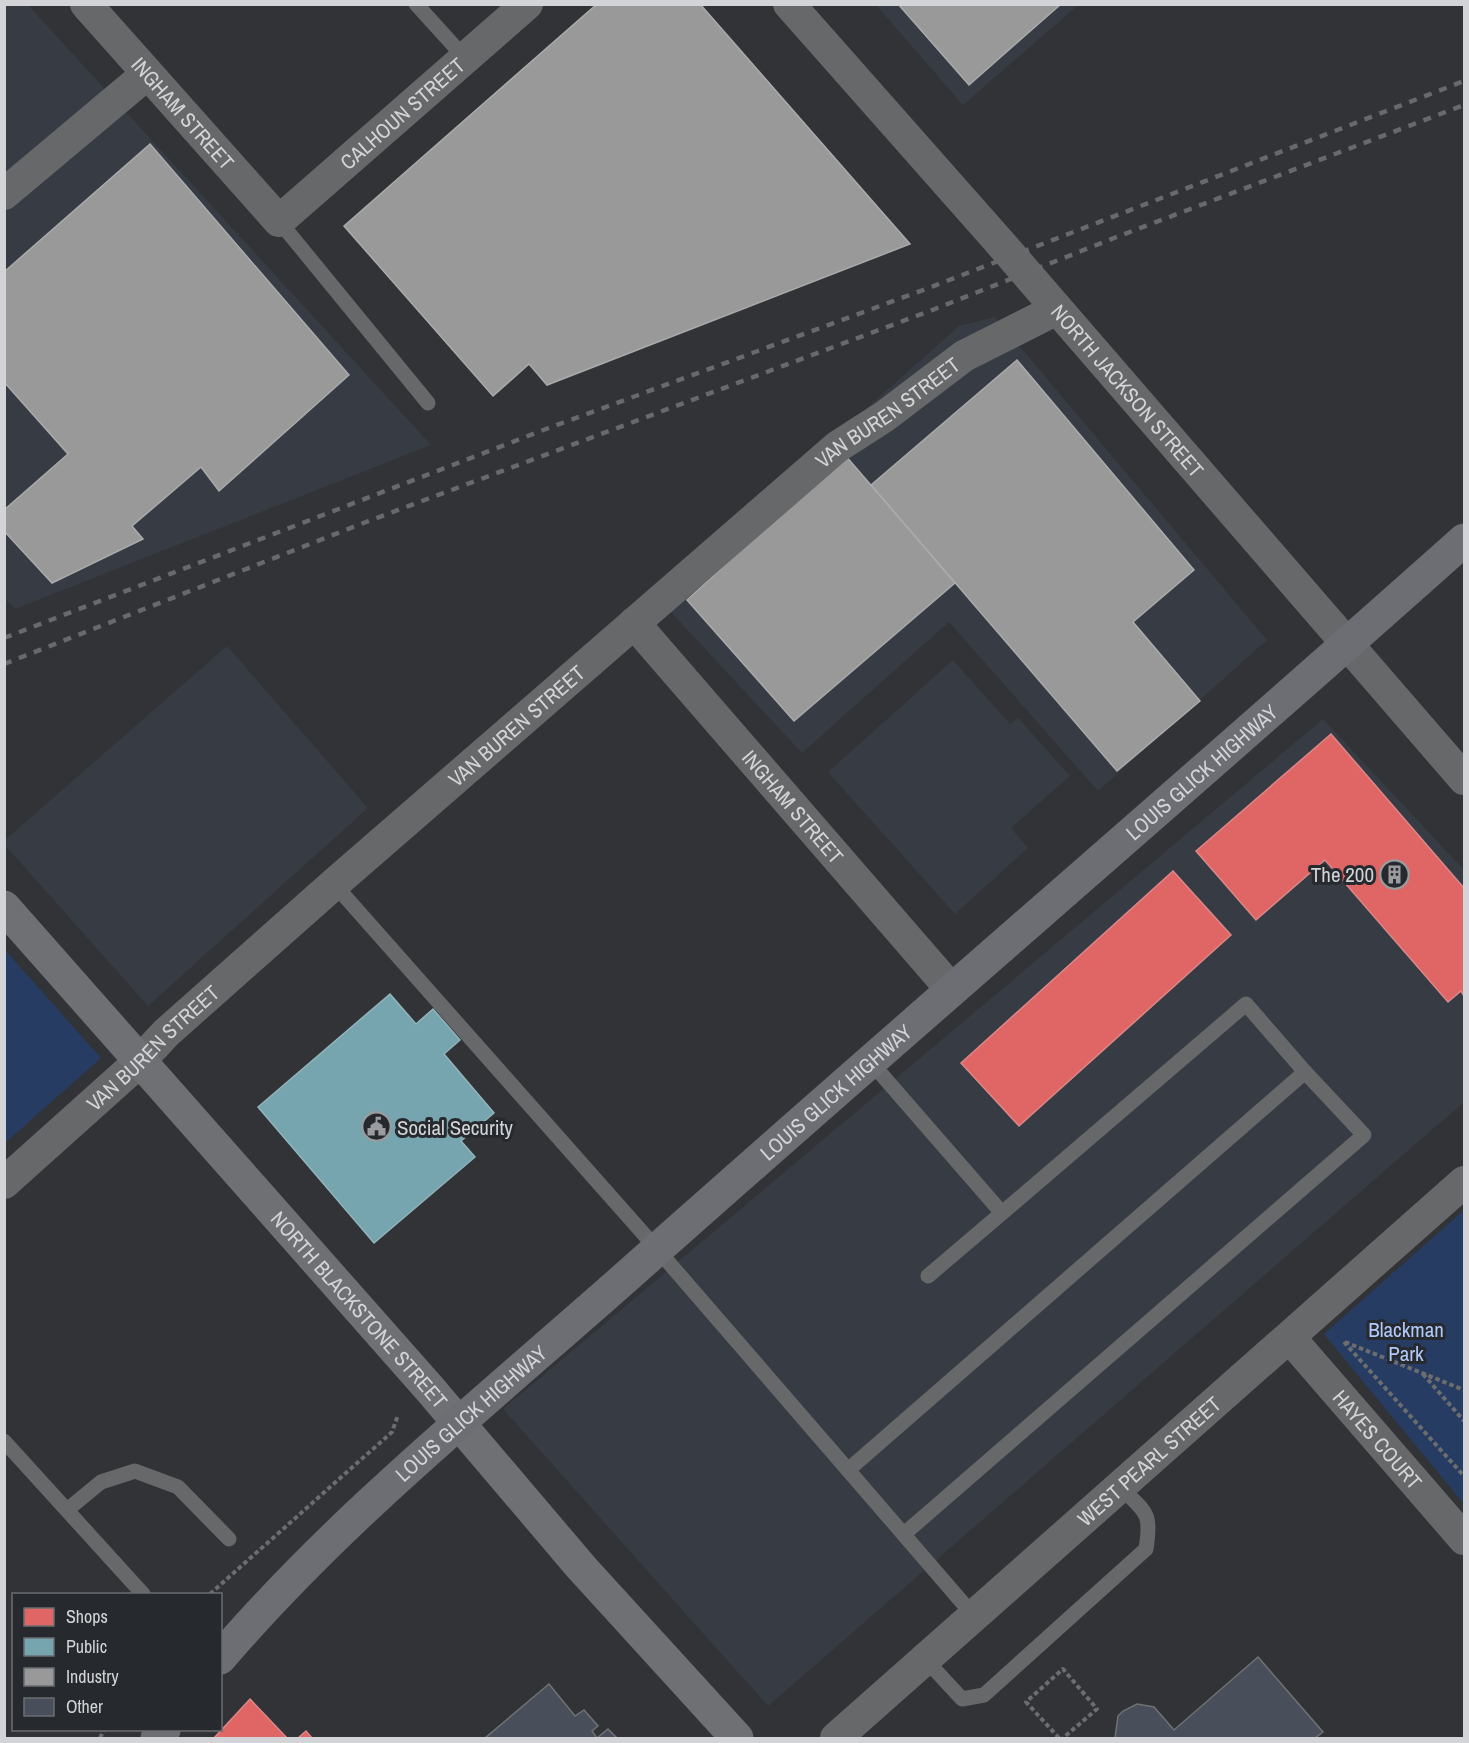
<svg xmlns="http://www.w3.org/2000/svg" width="1469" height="1743" font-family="'Archivo Narrow',sans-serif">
  <rect width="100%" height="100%" fill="#313336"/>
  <g fill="#373b44">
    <polygon points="4,5 28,5 431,445 15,609 4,598"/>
    <polygon points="876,5 1078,5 963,105"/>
    <polygon points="995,317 1267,640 1098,791 949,622 802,753 656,596 959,326"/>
    <polygon points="227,646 368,808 148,1006 5,845 5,840"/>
    <polygon points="953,660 1010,724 1018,718 1070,776 1011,828 1028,848 955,914 828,772"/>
    <polygon points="1323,719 1464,870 1464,1102 768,1706 503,1409"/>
  </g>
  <g fill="#273c63">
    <polygon points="5,950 101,1058 5,1143 4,1143"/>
    <polygon points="1464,1210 1464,1504 1324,1334"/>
  </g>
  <g fill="#e06666" stroke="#dc8788" stroke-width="1.5">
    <polygon points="1331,734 1464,888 1464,996 1461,991 1448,1002 1325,860 1256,920 1196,851"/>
    <polygon points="1173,871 1231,935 1019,1126 961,1063"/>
    <polygon points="250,1699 287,1738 214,1738"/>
    <polygon points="306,1731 312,1738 298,1738"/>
  </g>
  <polygon fill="#76a5af" stroke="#92b3bb" stroke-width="1.5" points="390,994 416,1024 433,1009 460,1040 444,1054 494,1113 461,1141 475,1157 374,1243 258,1107"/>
  <g fill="#999" stroke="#aaabac" stroke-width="1.5">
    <polygon points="597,4 700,4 910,244 547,385 529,364 493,396 344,226"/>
    <polygon points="898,4 1061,4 969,85"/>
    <polygon points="150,144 349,375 219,491 201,467 132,526 143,539 52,583 4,531 4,510 68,454 4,382 4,272"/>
    <polygon points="1017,360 1194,570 1133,622 1200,701 1117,771 871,485"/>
    <polygon points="845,455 955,583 794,721 687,600"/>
  </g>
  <g fill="#484e5a" stroke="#707174" stroke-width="1.5">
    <polygon points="1258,1657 1323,1732 1315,1738 1115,1738 1118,1716 1123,1711 1137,1704 1154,1707 1174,1730"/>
    <polygon points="549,1684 575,1716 584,1710 598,1726 592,1731 597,1738 485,1738"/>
    <polygon points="608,1729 617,1738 597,1738"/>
  </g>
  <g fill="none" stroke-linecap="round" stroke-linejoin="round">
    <g stroke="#6c6d6f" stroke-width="4" stroke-dasharray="4.5 3" stroke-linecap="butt">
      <polyline points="1344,1342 1464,1476"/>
      <polyline points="1345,1342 1464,1390"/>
      <polyline points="1423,1374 1464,1421"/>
      <polyline points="210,1594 392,1432 398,1415"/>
      <polyline points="100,1738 104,1730"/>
      <polyline points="1059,1738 1026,1702 1063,1669 1097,1709 1063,1738"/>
    </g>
    <g stroke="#676869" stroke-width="15">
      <polyline points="416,4 465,58"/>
      <polyline points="279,221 428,403"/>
      <polyline points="334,884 657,1249 848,1470"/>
      <polyline points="869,1060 1002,1213 1246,1004 1305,1072 848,1470 974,1616"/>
      <polyline points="928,1276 1002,1213"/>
      <polyline points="4,1441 143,1594"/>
      <polyline points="67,1510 101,1482 135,1471 178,1487 229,1539"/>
      <polyline points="904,1534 1364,1135 1305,1072"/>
      <path d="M 925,1659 L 962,1699 L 984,1695 L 1146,1549 C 1152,1511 1146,1513 1119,1486"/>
    </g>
    <g stroke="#676869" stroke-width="32">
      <path id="s1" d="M 86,4 L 279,221 L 527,4"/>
      <path id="s2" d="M 789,4 L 1002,245 L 1464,779"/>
      <polyline points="4,194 147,74"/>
      <path id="s3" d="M 634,623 L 951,989"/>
      <path id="s4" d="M 4,1183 L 139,1062 L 166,1033 L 334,884 L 837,447 L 885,416 L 964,356 L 1057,309"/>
      <path id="s5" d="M 1290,1338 L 1464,1539"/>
      <path id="s6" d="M 836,1738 L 1464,1182"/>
    </g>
    <path stroke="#6e7074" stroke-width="33" id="s7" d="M 4,907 L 429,1388 L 581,1567 L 737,1738"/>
    <g stroke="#6c6e74" stroke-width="33">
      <path id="s8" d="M 220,1658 C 346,1511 500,1390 644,1261 C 916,1019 1193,782 1464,540"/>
      <polyline points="157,1738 164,1730"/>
    </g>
    <g stroke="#67696a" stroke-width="4.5" stroke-dasharray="8 8" stroke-linecap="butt">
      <polyline points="4,638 546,429 926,289 1464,81"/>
      <polyline points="4,664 366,522 935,309 1114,238 1464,105"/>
    </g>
  </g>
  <defs>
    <symbol id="building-ring" viewBox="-11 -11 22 22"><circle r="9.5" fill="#26292d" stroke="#9a9c9f" stroke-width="1.5"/><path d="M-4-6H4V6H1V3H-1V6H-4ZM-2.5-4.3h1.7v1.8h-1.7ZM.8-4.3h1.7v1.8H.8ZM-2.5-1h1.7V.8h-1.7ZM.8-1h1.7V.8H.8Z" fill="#9a9c9f"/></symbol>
    <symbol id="civic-ring" viewBox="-11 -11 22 22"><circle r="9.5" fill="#26292d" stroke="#9a9c9f" stroke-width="1.5"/><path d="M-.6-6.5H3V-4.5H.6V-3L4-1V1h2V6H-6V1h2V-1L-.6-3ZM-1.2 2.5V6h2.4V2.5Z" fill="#9a9c9f"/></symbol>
  </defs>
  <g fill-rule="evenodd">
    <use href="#building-ring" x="1378" y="858" width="33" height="33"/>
    <use href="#civic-ring" x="360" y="1110" width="33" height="33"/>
  </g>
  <g text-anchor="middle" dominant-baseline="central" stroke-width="6" stroke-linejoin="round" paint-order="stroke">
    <g font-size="21" fill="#d2d4d7" stroke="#26292d">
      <text stroke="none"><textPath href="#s1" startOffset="146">INGHAM STREET</textPath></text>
      <text stroke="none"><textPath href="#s1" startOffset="454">CALHOUN STREET</textPath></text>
      <text stroke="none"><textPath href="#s2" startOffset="514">NORTH JACKSON STREET</textPath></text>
      <text stroke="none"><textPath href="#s4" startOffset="1173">VAN BUREN STREET</textPath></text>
      <text stroke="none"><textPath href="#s4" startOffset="687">VAN BUREN STREET</textPath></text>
      <text stroke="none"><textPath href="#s8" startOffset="1323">LOUIS GLICK HIGHWAY</textPath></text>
      <text stroke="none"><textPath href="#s3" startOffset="243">INGHAM STREET</textPath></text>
      <text stroke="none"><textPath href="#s4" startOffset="201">VAN BUREN STREET</textPath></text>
      <text stroke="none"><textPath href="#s8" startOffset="837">LOUIS GLICK HIGHWAY</textPath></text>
      <text stroke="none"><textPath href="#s7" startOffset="537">NORTH BLACKSTONE STREET</textPath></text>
      <text stroke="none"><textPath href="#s8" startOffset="351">LOUIS GLICK HIGHWAY</textPath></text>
      <text stroke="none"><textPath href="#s5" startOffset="134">HAYES COURT</textPath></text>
      <text stroke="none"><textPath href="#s6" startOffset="418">WEST PEARL STREET</textPath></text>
    </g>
    <g font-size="21" fill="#d2d4d7" stroke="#26292d" text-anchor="end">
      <text x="1374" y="874">The 200</text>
      <text x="397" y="1127" text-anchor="start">Social Security</text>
    </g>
    <g font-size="21" fill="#afc9fa" stroke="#26292d">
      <text x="1406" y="1329">Blackman<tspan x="1406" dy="24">Park</tspan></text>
    </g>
  </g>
  <rect width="1469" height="1743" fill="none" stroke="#d2d4d7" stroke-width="12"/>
  <rect x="12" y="1593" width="210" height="138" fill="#26292d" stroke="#6b6d71" stroke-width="1.5"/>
  <rect x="24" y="1608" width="30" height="18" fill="#e06666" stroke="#6b6d71" stroke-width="1.5"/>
  <text x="66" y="1623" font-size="18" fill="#d2d4d7">Shops</text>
  <rect x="24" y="1638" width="30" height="18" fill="#76a5af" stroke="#6b6d71" stroke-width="1.5"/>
  <text x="66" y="1653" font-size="18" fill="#d2d4d7">Public</text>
  <rect x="24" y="1668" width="30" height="18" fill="#999999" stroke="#6b6d71" stroke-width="1.5"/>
  <text x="66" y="1683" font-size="18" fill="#d2d4d7">Industry</text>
  <rect x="24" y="1698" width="30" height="18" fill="#484e5a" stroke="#6b6d71" stroke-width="1.5"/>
  <text x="66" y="1713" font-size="18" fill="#d2d4d7">Other</text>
</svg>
